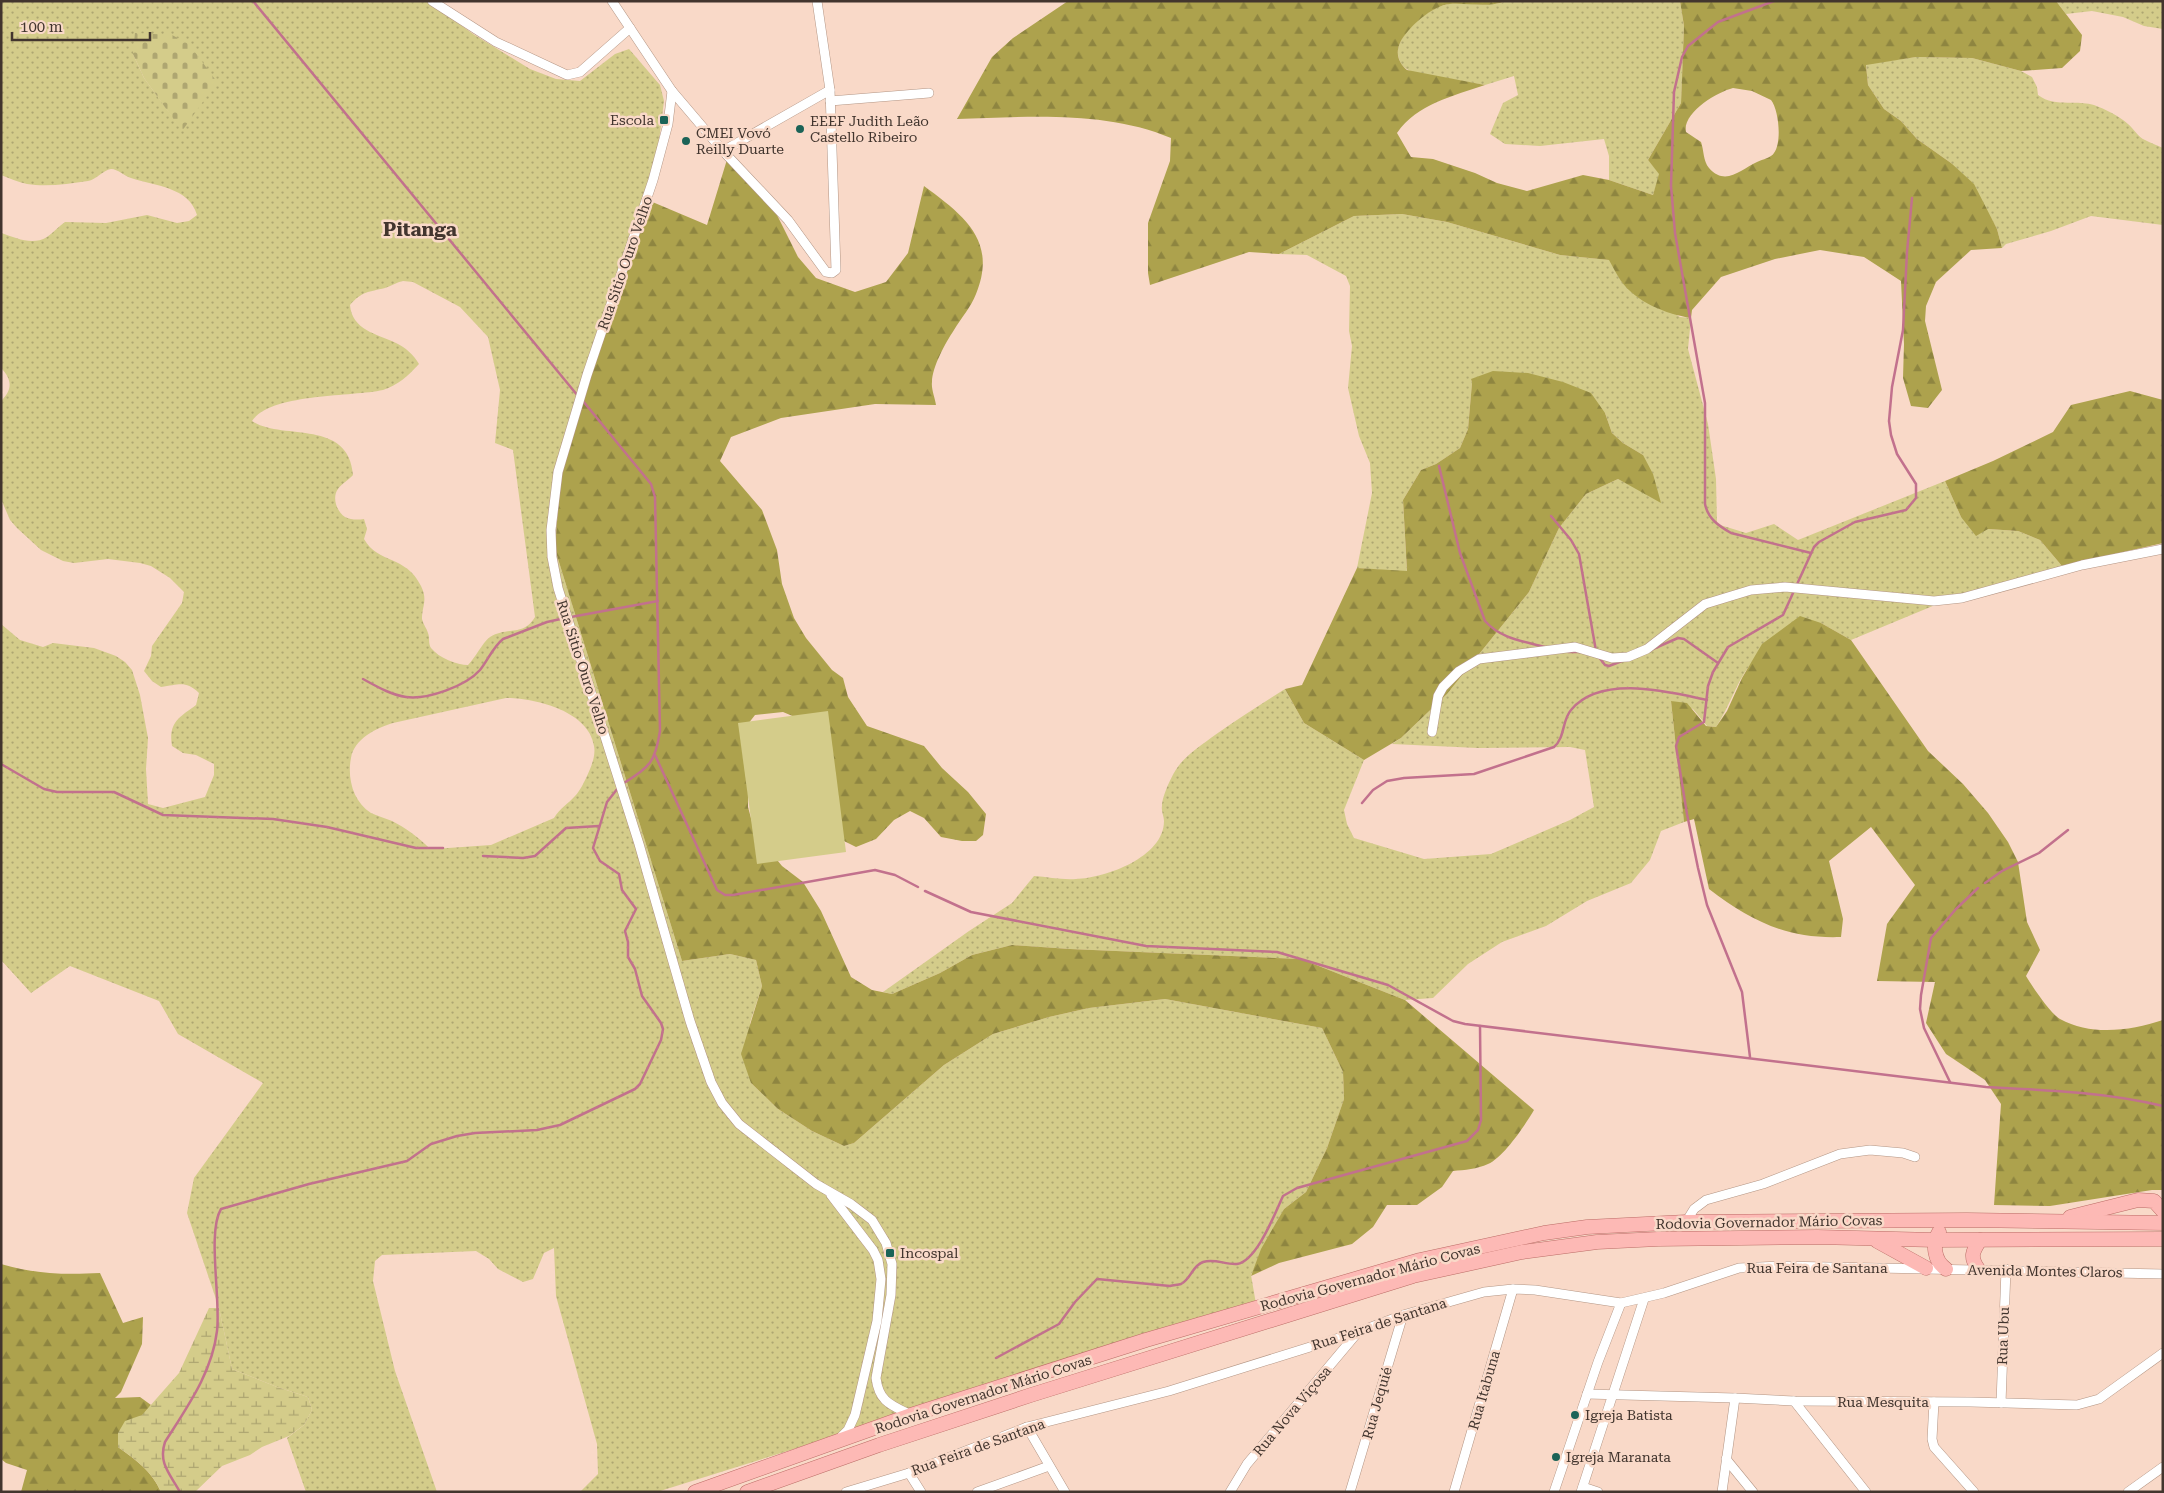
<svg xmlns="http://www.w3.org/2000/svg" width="2164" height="1493" font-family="'Roboto Serif',serif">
  <defs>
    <pattern id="grass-dots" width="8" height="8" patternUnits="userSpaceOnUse" patternTransform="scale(1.25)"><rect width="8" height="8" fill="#d4cc8a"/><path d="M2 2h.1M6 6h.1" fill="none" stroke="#aea671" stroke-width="1.8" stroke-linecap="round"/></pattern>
    <pattern id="forest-firs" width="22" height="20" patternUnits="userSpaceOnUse" patternTransform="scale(1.25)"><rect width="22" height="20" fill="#ada24d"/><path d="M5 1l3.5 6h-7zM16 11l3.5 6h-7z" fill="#8e8540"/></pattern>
    <pattern id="wetland-marsh" width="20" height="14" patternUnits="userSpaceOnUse" patternTransform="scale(1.25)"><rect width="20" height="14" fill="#d4cc8a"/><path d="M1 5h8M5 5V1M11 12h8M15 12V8" fill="none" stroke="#aea671"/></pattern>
    <pattern id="cemetery-stones" width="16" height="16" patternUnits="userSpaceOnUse" patternTransform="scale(1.25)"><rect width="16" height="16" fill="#d4cc8a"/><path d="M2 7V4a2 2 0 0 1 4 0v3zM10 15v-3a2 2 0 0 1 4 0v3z" fill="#aea671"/></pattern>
  </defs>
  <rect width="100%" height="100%" fill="#f9d9c8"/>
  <g fill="url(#grass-dots)" fill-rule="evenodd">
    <path d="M 1,1 L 428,1 L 473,34 L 530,69 L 556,79 L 580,81 L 615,54 L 629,49 L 660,85 L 664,101 L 658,149 L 561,467 L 555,549 L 682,961 L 730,954 L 756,960 L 762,986 L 750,1023 L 751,1083 L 778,1109 L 812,1131 L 844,1146 L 854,1143 L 944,1065 L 993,1034 L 1049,1017 L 1089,1008 L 1165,999 L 1322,1028 L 1343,1072 L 1344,1099 L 1327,1148 L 1306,1192 L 1284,1209 L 1251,1275 L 1256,1304 L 657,1492 L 580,1492 L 598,1474 L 597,1444 L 556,1296 L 554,1248 L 544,1253 L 533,1279 L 523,1282 L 498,1269 L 489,1259 L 476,1251 L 382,1255 L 375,1261 L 373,1281 L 395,1371 L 437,1492 L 306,1492 L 287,1438 L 304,1425 L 312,1410 L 308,1397 L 277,1387 L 232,1369 L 219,1308 L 187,1213 L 194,1178 L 263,1083 L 178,1034 L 159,1001 L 70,966 L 31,993 L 1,960 L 1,624 L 20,640 L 43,647 L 53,643 L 94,648 L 116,656 L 125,662 L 132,670 L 140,695 L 148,738 L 146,769 L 148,804 L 163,808 L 205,797 L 214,775 L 214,764 L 196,755 L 183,753 L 172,746 C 168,722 180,717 196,705 L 199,693 C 185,680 179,685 161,687 L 152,681 L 144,671 L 151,656 L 152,646 L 182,603 L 184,592 L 170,578 L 151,566 L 140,563 L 108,559 L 74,563 L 63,561 L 41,550 L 17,528 L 10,520 L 1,499 L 1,401 C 13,390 12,379 1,368 L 1,233 C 17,238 32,246 47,237 C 53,233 59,226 65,222 L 106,223 L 147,215 L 177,223 L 189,221 L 197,215 C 189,187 155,186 131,178 C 124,176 118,169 111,169 C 103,170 96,180 88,181 C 68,184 46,187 27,184 C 18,182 9,178 1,175 ZM 133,54 L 182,130 L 144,78 ZM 403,281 L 413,282 L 460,307 L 488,337 L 500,390 L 495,443 L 513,450 L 535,617 C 523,637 507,626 490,637 C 482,643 476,657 468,665 C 457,665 439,658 431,648 C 428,643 430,638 428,633 C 427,629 423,624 422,619 C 422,606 428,600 421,586 C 406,555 378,564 364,539 L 367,529 L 364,519 C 358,520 351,520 345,517 C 336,511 332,497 338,489 C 341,484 349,480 353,475 C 349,418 281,441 252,421 C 271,393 351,397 383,390 C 398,385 408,376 419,364 C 414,355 405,347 396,343 C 377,334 352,330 350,305 C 362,291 369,292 385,288 C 391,286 397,282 403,281 ZM 506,698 C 535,698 589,711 594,746 C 596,756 591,767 587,776 C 584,782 580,791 575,796 C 568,804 560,808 554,818 L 491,845 L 434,849 L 429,848 C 420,838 404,827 392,821 C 385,818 377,816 371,813 C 353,802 347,778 351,758 C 354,739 376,728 393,723 Z"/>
    <path d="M 1507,1 L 1680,1 L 1684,26 L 1681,103 L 1648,160 L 1660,174 L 1653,195 L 1609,180 L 1609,156 L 1604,139 L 1540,146 L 1505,144 L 1490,134 L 1503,103 L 1518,95 L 1514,76 L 1485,85 L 1416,73 C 1406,70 1400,66 1398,55 C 1395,35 1430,6 1449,4 C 1469,2 1487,8 1507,1 Z"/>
    <polygon points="2056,1 2163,1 2163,29 2144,26 2123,17 2092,11 2066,14"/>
    <path d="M 1916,57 L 1972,58 L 2021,71 L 2032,77 L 2037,87 L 2038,95 C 2055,108 2074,99 2094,105 C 2105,109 2119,116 2128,124 C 2134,129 2138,137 2145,140 C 2150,143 2157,145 2163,148 L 2163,225 L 2091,216 L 2051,231 L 2006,244 L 2002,248 L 1997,229 L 1987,211 L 1951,163 L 1917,139 L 1901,121 L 1884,109 L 1868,85 L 1866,64 Z"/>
    <path d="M 1402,214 L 1447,222 L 1560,255 L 1610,260 L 1622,282 L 1680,317 L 1691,318 L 1688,349 L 1708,424 L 1716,479 L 1717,524 L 1746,533 L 1774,524 L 1798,540 L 1945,481 L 1961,517 L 1988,529 L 2018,531 L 2040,540 L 2062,566 L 1952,598 L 1851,640 L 1821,623 C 1807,631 1758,655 1750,665 C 1736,683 1729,708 1716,727 L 1707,726 L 1693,709 L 1671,701 L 1684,822 L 1661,831 L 1650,860 L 1631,883 L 1587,901 L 1546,926 L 1502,942 L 1468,964 L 1433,998 L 1405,1000 L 1301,959 L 1070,949 L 1012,945 L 972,955 L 940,973 L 892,994 L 883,992 L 969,931 L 1012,903 L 1034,876 C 1048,877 1062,880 1076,879 C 1106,878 1164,857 1164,821 C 1164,816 1161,811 1162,806 C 1162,796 1173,772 1180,764 C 1190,752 1203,744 1215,735 C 1238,719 1261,704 1285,689 L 1304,723 L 1364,760 L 1344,810 L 1347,824 L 1354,838 L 1424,859 L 1491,854 L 1570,820 L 1594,807 L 1585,750 L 1570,747 L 1478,748 L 1392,744 L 1401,738 L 1447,694 L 1529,592 L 1559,528 L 1586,494 L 1618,479 L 1632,486 L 1643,455 L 1623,443 L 1612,433 L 1605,413 L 1471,379 L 1472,383 L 1468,429 L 1460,448 L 1436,464 L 1421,470 L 1403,500 L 1407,572 L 1357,568 L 1372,493 L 1370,463 L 1359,436 L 1348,388 L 1352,346 L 1349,331 L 1350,286 L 1346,276 L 1307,255 L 1279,254 L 1354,216 Z"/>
  </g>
  <g fill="url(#forest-firs)" fill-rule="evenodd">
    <path d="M 1068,1 L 1507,1 C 1488,8 1470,3 1450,4 C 1433,5 1407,28 1400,43 C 1395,54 1399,63 1407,70 L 1485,85 C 1453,96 1417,104 1397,133 L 1411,157 L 1433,159 L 1475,173 L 1497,183 L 1527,191 L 1583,175 L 1609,180 L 1653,195 L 1659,174 L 1648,160 L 1681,103 L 1684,26 L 1680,1 L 2056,1 L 2082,35 L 2080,51 L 2062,68 L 2021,71 L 1972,58 L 1916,57 L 1866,65 L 1868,85 L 1884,109 L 1901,121 L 1917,139 L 1951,163 L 1974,184 L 1997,229 L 2002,248 L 1971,250 L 1936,282 L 1926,306 L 1925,321 L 1942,390 L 1928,408 L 1911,406 L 1903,378 L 1904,344 L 1901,281 L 1864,257 L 1820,250 L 1775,259 L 1721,277 L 1692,310 L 1691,318 C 1666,314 1636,302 1621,281 C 1617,275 1613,267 1609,260 L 1560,255 L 1447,222 L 1402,214 L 1354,216 L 1279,254 L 1249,252 L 1150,285 L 1148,273 L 1148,223 L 1170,161 L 1171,138 C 1104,110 1027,117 957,119 L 992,57 L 1013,38 ZM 1733,88 L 1752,91 L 1771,100 C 1779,110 1782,143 1774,153 C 1771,158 1763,159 1757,162 C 1741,169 1726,187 1709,168 C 1703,161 1704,150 1701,142 L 1686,132 C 1682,113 1717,92 1733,88 Z"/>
    <path d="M 729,153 L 776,213 L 798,257 L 816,278 L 855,292 L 886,282 L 908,253 L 924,186 C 963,215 998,240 976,294 C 971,307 961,318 954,330 C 946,342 932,367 932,382 C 931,389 935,398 936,405 L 875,404 L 781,418 L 731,437 L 720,461 L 762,510 L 777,550 L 782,584 L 794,618 L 806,638 L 832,670 L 843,678 L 848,697 L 867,726 L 924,746 L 942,768 L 968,792 L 986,814 L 983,835 L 976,841 L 962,841 L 941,837 L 924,818 L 910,811 L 894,820 L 876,839 L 856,847 L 844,841 L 802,720 L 783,712 L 755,715 L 741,733 L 748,780 L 748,807 L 755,833 L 782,866 L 803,882 L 821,911 L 851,977 L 872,990 L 892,994 L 940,973 L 972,955 L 1012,945 L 1070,949 L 1301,959 L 1405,1000 L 1534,1110 C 1525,1125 1504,1157 1488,1164 C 1477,1169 1465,1170 1453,1171 L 1442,1187 L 1417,1205 L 1387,1205 L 1373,1227 L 1352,1244 L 1279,1263 L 1251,1276 L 1261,1249 L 1284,1209 L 1306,1192 L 1327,1148 L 1344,1099 L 1343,1072 L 1322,1028 L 1165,999 L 1089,1008 L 1049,1017 L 993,1034 L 944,1065 L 854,1143 L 844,1146 L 812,1131 L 778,1109 L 751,1083 L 741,1054 L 762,986 L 756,960 L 730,954 L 682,961 L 555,549 L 561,467 L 643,198 L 707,225 Z"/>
    <polygon points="1493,371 1528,373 1563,382 1591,393 1605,413 1612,433 1623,443 1643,455 1653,474 1661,503 1618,479 1586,494 1559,528 1529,592 1447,694 1401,738 1364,760 1304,723 1285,689 1302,685 1357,568 1407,571 1403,500 1421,470 1436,464 1460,448 1468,429 1472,383 1471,379"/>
    <polygon points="2130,391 2163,400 2163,543 2062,566 2040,540 2018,531 1988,529 1976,536 1961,517 1945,481 1993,461 2053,432 2071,405"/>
    <path d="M 1800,616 L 1821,623 L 1851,640 L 1928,751 L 1963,784 L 1988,813 L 2008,842 L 2018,862 L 2027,922 L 2040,950 L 2026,976 C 2032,986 2050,1013 2060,1019 C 2091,1036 2130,1031 2163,1020 L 2163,1190 L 2152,1190 L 2050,1206 L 1994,1205 L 2001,1104 L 1985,1080 L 1946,1054 L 1926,1023 L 1935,982 L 1877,981 L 1887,924 L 1915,885 L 1871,827 L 1829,861 L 1843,919 L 1841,937 C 1787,939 1751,921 1709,889 L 1694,819 L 1684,822 L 1671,701 L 1687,703 L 1706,726 L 1716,727 L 1727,711 L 1742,678 L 1762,644 Z"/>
    <path d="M 1,1264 C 36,1274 64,1275 100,1273 L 123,1323 L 143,1317 L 142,1344 L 121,1392 L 115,1398 L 140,1397 L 151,1405 L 118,1447 C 136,1460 152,1471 161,1492 L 21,1492 L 27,1470 L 6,1463 L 1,1459 Z"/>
  </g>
  <path fill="url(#wetland-marsh)" d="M 209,1308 L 219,1308 L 232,1369 L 277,1387 L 308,1397 L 312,1410 L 304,1425 L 289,1436 L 262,1447 L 250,1455 L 222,1466 L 195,1492 L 161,1492 C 152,1471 136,1460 118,1447 L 118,1433 L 125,1421 L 142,1415 L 179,1373 Z"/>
  <polygon fill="url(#cemetery-stones)" points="135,33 172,35 189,44 217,82 182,131 144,78 133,54"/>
  <polygon fill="#d4cc8a" points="828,711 846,852 757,864 738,723"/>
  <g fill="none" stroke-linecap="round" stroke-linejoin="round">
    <g stroke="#c2718d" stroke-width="2.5">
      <polyline points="253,1 578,396"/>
      <path d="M 1774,1 L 1718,22 L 1688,46 L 1682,57 L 1674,92 L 1671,186 L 1675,233 L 1705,403 L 1705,504 C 1708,519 1719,526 1731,533 L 1811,553"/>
      <path d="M 583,401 L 651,484 L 655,497 L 660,731 C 655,763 650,766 624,783"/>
      <path d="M 1439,466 L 1460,553 L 1485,621 C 1501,639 1523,641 1545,647"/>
      <polyline points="1551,516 1571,540 1579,554 1596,651"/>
      <polyline points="571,617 658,601"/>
      <polyline points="1653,649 1678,638 1684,639 1718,663"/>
      <polyline points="1568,652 1580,652"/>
      <polyline points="1598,656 1605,665 1609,666 1622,661"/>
      <path d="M 363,679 C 376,686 391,695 406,697 C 427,700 466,686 480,670 C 488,660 493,647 503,639 L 547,622 L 565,618"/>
      <polyline points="655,755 717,890 725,895 733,895 875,870 895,875 918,887"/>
      <polyline points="1,764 44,789 57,792 114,792 163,815 273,819 327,827 416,848 443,848"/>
      <path d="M 1362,803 L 1373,790 L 1387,781 L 1404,778 L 1474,774 L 1554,747 C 1565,738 1562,720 1571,710 C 1601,674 1669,692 1707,700"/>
      <polyline points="483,856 523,858 535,856 566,828 599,826"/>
      <polyline points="1985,883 2002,871 2039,853 2068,830"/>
      <path d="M 925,891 L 971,912 L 1146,946 L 1277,952 L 1388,985 L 1453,1021 L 1465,1024 L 1986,1087 C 2046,1090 2105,1092 2163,1106"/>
      <polyline points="1750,1057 1742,992 1707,905 1698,868 1687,814 1676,746 1679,737 1704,722 1708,686 1713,672 1728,647 1783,615 1814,547 1819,542 1855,522 1906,510 1916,498 1916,484 1897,454 1891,435 1889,421 1892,387 1903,330 1907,252 1912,198"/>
      <polyline points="1950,1082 1924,1028 1920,1009 1921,995 1931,938 1956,909 1978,888"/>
      <path d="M 996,1358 L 1059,1324 L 1075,1302 L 1097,1279 L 1170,1286 C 1173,1285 1178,1285 1181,1284 C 1191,1279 1192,1266 1203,1262 C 1215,1258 1225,1265 1237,1264 C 1257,1261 1275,1213 1283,1196 L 1297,1188 L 1467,1141 L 1478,1130 L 1481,1120 L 1480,1026"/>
      <path d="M 180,1492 C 170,1474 158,1463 165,1442 C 187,1407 212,1373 217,1331 C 221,1300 207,1232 221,1209 L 309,1184 L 407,1161 L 431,1144 L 457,1136 L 475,1133 L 537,1130 L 560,1125 L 635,1089 L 640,1084 L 661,1040 L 663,1029 L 661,1023 L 642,996 L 635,969 L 628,957 L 628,942 L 625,931 L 636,909 L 622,890 L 619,874 L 600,861 L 593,848 L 607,802 L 618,788"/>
    </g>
    <defs>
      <g id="minor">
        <polyline points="432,1 496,42 567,75 580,72 630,28"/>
        <polyline points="612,1 672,91 723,151 788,220 826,272 832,273 836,270 830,90 817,1"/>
        <path d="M 672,91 L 668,124 L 653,180 L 587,375 L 558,472 L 551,530 L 552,557 L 558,588 L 639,844 L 690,1021 L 711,1082 L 722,1103 L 739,1124 L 816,1184 L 851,1204 L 872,1220 L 886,1243 L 892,1264 L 891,1295 L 876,1378 C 879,1402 891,1405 911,1415"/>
        <polyline points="830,101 929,93"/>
        <polyline points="723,151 830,90"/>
        <polyline points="1432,732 1438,696 1443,687 1459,671 1479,659 1575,647 1612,658 1628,657 1647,649 1705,604 1751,590 1785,587 1934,601 1962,598 2082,565 2163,549"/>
        <polyline points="831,1195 873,1250 878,1260 881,1279 877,1321 855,1415 848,1430 839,1439"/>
        <polyline points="1686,1222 1694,1209 1706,1200 1763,1184 1840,1154 1870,1150 1903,1153 1915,1157"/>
        <polyline points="1587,1394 1735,1398 1794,1401 1971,1402 2077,1405 2099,1399 2163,1353"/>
        <polyline points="1794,1401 1866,1492"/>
        <polyline points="1934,1402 1932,1439 1934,1447 1974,1492"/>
        <polyline points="2001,1403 2006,1269"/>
        <polyline points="1027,1427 1065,1492"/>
        <polyline points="1726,1459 1753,1492"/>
        <polyline points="909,1473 921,1492"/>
        <polyline points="1583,1487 1598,1492"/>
        <polyline points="846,1492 909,1473 1027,1427 1169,1391 1358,1332 1403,1315 1484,1292 1513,1289 1535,1290 1621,1303 1664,1293 1739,1268 1781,1266 2163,1274"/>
        <polyline points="977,1492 1049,1466"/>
        <polyline points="1230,1492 1247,1464 1358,1332"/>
        <polyline points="1350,1492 1403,1315"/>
        <polyline points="1454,1492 1513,1289"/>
        <polyline points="1554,1492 1598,1362 1621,1303"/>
        <polyline points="1581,1492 1644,1299"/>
        <polyline points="1722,1492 1735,1398"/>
        <polyline points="2128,1492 2163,1467"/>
      </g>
      <g id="primary">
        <polyline points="2070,1217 2138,1200 2154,1201 2163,1211"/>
        <path d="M 1939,1232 C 1932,1244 1934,1261 1946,1269"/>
        <polyline points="1877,1241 1926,1268"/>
        <path d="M 1978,1269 C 1970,1257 1972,1252 1980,1240"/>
        <polyline points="695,1492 911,1415 1146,1340 1420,1260 1544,1233 1587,1227 1686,1222 1967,1220 2163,1223"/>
        <polyline points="747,1492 879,1445 1031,1395 1413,1276 1522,1252 1597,1242 1658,1239 1817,1237 1935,1240 2163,1239"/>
      </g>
    </defs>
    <use href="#minor" stroke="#b39584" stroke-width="10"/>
    <use href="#primary" stroke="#bb6c66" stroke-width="15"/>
    <use href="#minor" stroke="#fff" stroke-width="9"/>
    <use href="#primary" stroke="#fdb9b5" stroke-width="14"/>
  </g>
  <g fill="#1b6357" stroke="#f9d9c8" stroke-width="2">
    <rect x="659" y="115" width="10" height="10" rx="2.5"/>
    <circle cx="800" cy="129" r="5"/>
    <circle cx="686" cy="141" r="5"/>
    <rect x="885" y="1248" width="10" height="10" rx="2.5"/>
    <circle cx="1575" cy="1415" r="5"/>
    <circle cx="1556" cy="1457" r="5"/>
  </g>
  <g text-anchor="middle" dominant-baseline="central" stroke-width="5" stroke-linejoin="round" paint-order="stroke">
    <g font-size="14" fill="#42352e" stroke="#f9d9c8" text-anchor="start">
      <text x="654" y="120" text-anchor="end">Escola</text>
      <text x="810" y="121">EEEF Judith Leão<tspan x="810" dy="16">Castello Ribeiro</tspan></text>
      <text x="696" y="133">CMEI Vovó<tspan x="696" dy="16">Reilly Duarte</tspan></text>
      <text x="900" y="1253">Incospal</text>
      <text x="1585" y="1415">Igreja Batista</text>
      <text x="1566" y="1457">Igreja Maranata</text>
    </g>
    <g font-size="14" fill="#42352e" stroke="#f9d9c8">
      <text transform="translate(625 263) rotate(-71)">Rua Sitio Ouro Velho</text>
      <text transform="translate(583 667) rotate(72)">Rua Sitio Ouro Velho</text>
      <text transform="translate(1769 1222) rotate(-1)">Rodovia Governador Mário Covas</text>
      <text x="1817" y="1268">Rua Feira de Santana</text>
      <text transform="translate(2045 1271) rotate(1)">Avenida Montes Claros</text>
      <text transform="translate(1370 1277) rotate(-15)">Rodovia Governador Mário Covas</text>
      <text transform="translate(1379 1324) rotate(-18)">Rua Feira de Santana</text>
      <text transform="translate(2003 1336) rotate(-88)">Rua Ubu</text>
      <text transform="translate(1484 1390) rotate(-74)">Rua Itabuna</text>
      <text transform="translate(983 1394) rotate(-18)">Rodovia Governador Mário Covas</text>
      <text x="1883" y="1402">Rua Mesquita</text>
      <text transform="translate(1377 1403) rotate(-74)">Rua Jequié</text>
      <text transform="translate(1292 1411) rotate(-50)">Rua Nova Viçosa</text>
      <text transform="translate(978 1447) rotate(-20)">Rua Feira de Santana</text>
    </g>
    <g font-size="19" font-weight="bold" fill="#42352e" stroke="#f9d9c8">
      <text x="420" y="229">Pitanga</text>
    </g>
  </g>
  <rect width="2164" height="1493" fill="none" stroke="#42352e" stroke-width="5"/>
  <path d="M12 32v8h138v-8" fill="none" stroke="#42352e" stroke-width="2.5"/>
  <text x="20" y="32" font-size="15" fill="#42352e" stroke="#f9d9c8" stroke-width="4" paint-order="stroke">100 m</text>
</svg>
